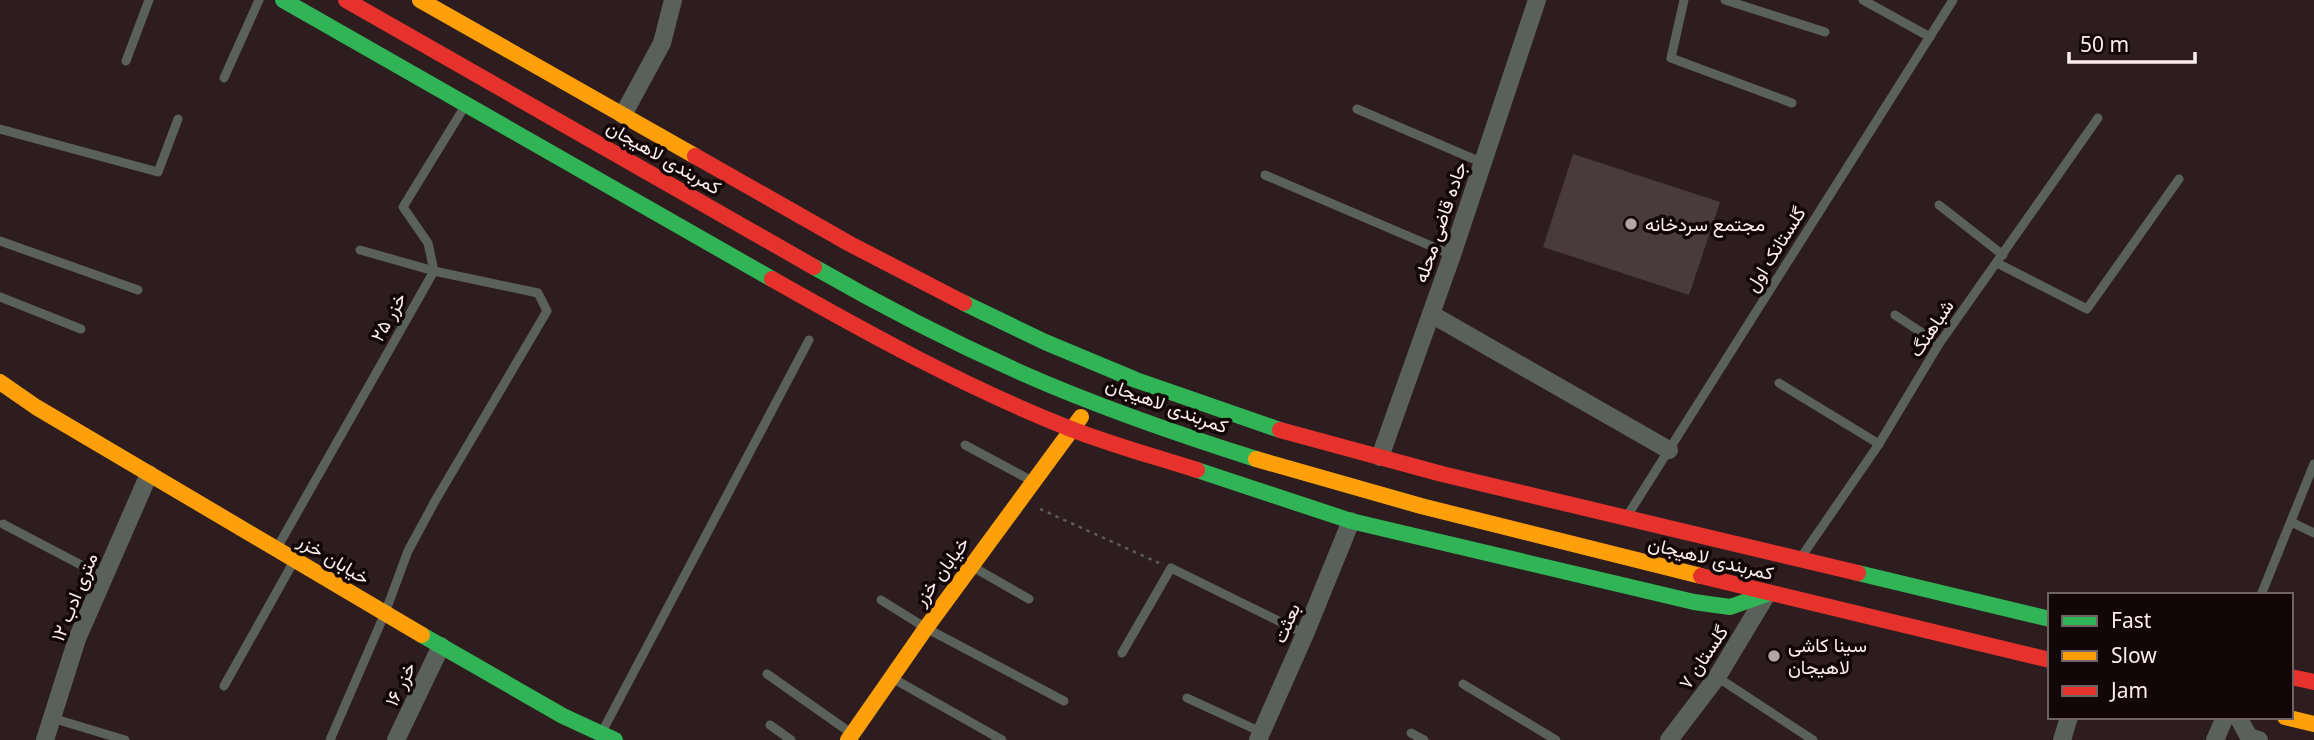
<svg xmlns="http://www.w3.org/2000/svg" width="2314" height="740" font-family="'Noto Sans',Vazirmatn,sans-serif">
  <rect width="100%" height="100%" fill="#2d1d1f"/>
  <polygon fill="#493b3c" points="1573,154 1720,202 1689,295 1543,247"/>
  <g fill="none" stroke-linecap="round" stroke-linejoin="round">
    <polyline stroke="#5d5b59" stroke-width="2.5" stroke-dasharray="3.5 5" stroke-linecap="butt" points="1040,509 1159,563"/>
    <g stroke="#5a605a" stroke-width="9">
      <polyline points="1684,0 1671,58 1792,103"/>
      <polyline points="1725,0 1825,32"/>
      <polyline points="1863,0 1930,37"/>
      <polyline points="126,61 149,0"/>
      <polyline points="224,78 259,0"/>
      <polyline points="1357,109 1483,163"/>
      <polyline points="0,129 158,172 178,119"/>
      <polyline points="1265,175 1452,255"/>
      <polyline points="1939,205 2003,255"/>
      <polyline points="0,241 138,290"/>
      <polyline points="1997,263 2087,309 2179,179"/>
      <polyline points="0,297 81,329"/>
      <polyline points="1895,315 1939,344"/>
      <polyline points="1779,383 1879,444"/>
      <polyline points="965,445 1032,481"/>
      <polyline points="1629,513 1953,0"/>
      <polyline points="2291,522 2314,533"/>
      <polyline points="3,524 104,577"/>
      <polyline points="277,548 434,271 428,243 403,207 465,106"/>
      <polyline points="1804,553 1879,444 1939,344 2098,118"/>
      <polyline points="973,567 1029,599"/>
      <polyline points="2261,595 2314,464"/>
      <polyline points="881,600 926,628 1064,701"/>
      <polyline points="1122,653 1171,568 1305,634"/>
      <polyline points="767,674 851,733"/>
      <polyline points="1717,677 1813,740"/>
      <polyline points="894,679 1002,740"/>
      <polyline points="1463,684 1556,740"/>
      <polyline points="224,686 294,561"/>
      <polyline points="1187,698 1261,732"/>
      <polyline points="52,718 125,740"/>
      <polyline points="770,725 791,740"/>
      <polyline points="602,732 809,340"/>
      <polyline points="1411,733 1424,740"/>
      <polyline points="330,740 385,613 408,551 435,501 547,311 538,293 434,271 360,250"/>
    </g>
    <g stroke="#5a605a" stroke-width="18">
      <polyline points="623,115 662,43 673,0"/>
      <polyline points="1431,314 1669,450"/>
      <polyline points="1380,457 1452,255 1537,0"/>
      <polyline points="2238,717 2249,737 2259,740"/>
      <polyline points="45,740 77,639 149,474"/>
      <polyline points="396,740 441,646"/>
      <polyline points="1258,740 1305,634 1351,521"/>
      <polyline points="1669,740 1717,677 1767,594"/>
      <polyline points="2062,740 2069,717"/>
      <polyline points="2215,740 2225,717"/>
    </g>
    <g stroke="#30b455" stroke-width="16">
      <polyline points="283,0 772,279"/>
      <path d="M 814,267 C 882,306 952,342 1024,374 C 1099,407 1177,434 1256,459"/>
      <polyline points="964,303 1045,342 1136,380 1280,430"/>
      <polyline points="1197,470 1351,521 1694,602 1730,607 1767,594"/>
      <polyline points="1858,573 2050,619"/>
      <polyline points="422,635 563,716 615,740"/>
    </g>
    <g stroke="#ff9f0a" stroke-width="16">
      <polyline points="420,0 695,156"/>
      <polyline points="0,382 36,407 422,635"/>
      <polyline points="1256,459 1421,506 1701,576"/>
      <polyline points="2285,717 2314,724"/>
      <polyline points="848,740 926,628 1081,417"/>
    </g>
    <g stroke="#e5322d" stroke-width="16">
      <polyline points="346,0 814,267"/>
      <polyline points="695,156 850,244 964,303"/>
      <path d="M 772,279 C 869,334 967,388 1071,429 C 1112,445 1156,457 1197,470"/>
      <polyline points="1280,430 1442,474 1858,573"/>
      <polyline points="1701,576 2050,660"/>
      <polyline points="2291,677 2314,682"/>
    </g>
  </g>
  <g fill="#b4a4a6" stroke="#120607" stroke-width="2.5">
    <circle cx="1631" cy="224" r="7"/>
    <circle cx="1774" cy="656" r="7"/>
  </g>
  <g text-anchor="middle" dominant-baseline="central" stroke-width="7" stroke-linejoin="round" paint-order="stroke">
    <g font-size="19" fill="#fdedee" stroke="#120607">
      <text transform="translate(664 157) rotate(30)">کمربندی لاهیجان</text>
      <text transform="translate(1440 222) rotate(-71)">جاده قاضی محله</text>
      <text transform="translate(1775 249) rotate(-58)">گلستانک اول</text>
      <text transform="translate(388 317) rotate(-61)">خزر ۲۵</text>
      <text transform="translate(1931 328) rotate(-56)">شباهنگ</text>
      <text transform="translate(1167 405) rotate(20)">کمربندی لاهیجان</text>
      <text transform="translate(1711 558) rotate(14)">کمربندی لاهیجان</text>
      <text transform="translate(334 559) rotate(31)">خیابان خزر</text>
      <text transform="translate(941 571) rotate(-54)">خیابان خزر</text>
      <text transform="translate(74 597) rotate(-68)">۱۲ متری ادب</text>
      <text transform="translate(1286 623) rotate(-67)">بعثت</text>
      <text transform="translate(1703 657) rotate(-56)">گلستان ۷</text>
      <text transform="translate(400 684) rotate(-64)">خزر ۱۶</text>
    </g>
    <g font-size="19" fill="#fdedee" stroke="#120607" text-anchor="start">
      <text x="1645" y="224">مجتمع سردخانه</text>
      <text x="1788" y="645">سینا کاشی<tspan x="1788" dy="22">لاهیجان</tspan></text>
    </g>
  </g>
  <rect x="2048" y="593" width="245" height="126" fill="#120607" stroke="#706263" stroke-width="2"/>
  <rect x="2062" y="616" width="35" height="10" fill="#30b455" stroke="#706263" stroke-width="2"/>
  <text x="2111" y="628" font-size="21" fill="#fdedee">Fast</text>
  <rect x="2062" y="651" width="35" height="10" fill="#ff9f0a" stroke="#706263" stroke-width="2"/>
  <text x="2111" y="663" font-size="21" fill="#fdedee">Slow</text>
  <rect x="2062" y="686" width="35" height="10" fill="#e5322d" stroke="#706263" stroke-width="2"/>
  <text x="2111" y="698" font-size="21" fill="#fdedee">Jam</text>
  <path d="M2069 52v10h126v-10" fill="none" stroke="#fdedee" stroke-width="3.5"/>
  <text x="2080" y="52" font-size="21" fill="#fdedee" stroke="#120607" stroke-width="5" paint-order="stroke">50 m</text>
</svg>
